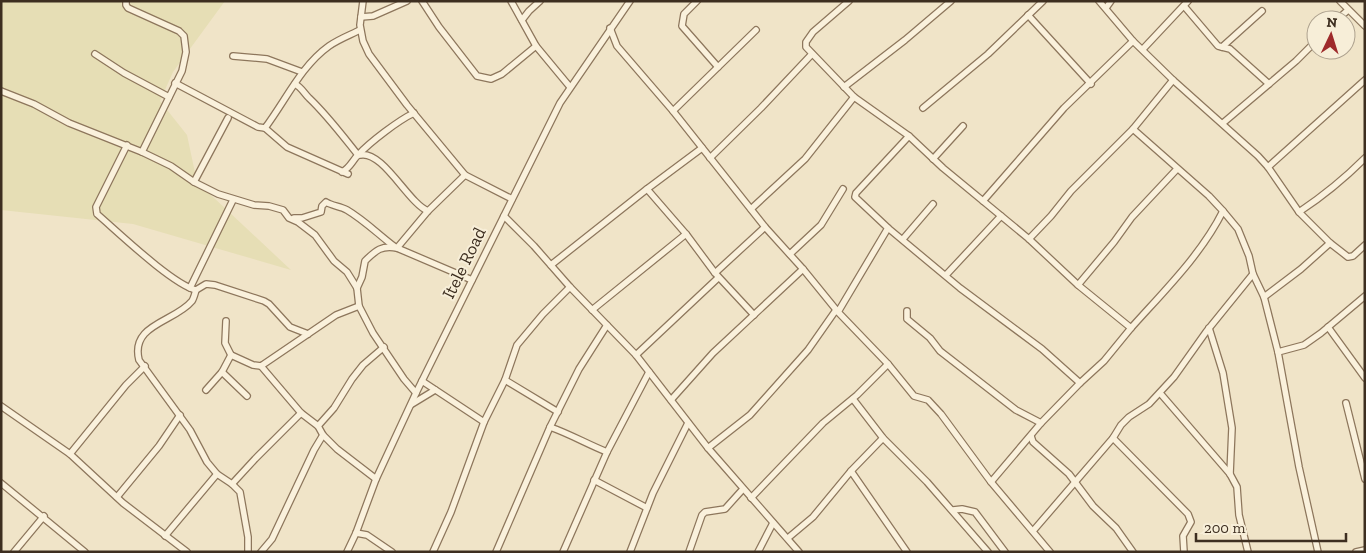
<svg xmlns="http://www.w3.org/2000/svg" width="1366" height="553" font-family="'Zilla Slab',serif">
  <rect width="100%" height="100%" fill="#f0e4c8"/>
  <polygon fill="#e6deb5" points="1,1 225,1 173,72 160,101 187,135 197,182 291,270 133,224 1,210"/>
  <g fill="none" stroke-linecap="round" stroke-linejoin="round">
    <defs>
      <g id="street">
        <polyline points="126,1 126,5 128,8 179,31 184,36 186,52 182,71 142,152"/>
        <polyline points="363,1 360,25 363,41 369,54 407,105 465,175 512,199"/>
        <polyline points="422,1 439,27 477,76 491,79 502,74 536,46"/>
        <polyline points="511,1 536,46 570,87"/>
        <polyline points="697,1 684,14 682,26 718,67"/>
        <polyline points="849,1 813,32 806,42 806,47 854,97 909,136 856,193 855,197 888,228 960,288 1042,349 1080,383"/>
        <polyline points="1099,1 1133,41 1173,80 1258,156 1268,167 1299,212 1330,243 1348,257 1353,256 1365,245"/>
        <polyline points="1340,1 1365,26"/>
        <polyline points="1184,6 1218,46 1230,49 1269,84"/>
        <polyline points="1106,8 1111,1"/>
        <polyline points="1028,15 1091,84"/>
        <polyline points="361,17 373,16 407,1"/>
        <polyline points="522,20 529,11 540,1"/>
        <polyline points="1337,20 1348,10"/>
        <polyline points="610,28 617,46 673,111 765,227 803,269 838,312 888,364 914,396 928,400 941,414 991,482 1050,552"/>
        <polyline points="1222,47 1262,11"/>
        <polyline points="1143,49 1188,1"/>
        <polyline points="95,54 124,73 169,97"/>
        <polyline points="233,56 267,59 302,72"/>
        <polyline points="1173,80 1133,129 1209,196 1223,211"/>
        <polyline points="175,83 258,127 265,128 287,147 348,174"/>
        <path d="M 295,84 C 301,87 304,93 309,98 C 327,115 342,135 358,155"/>
        <polyline points="844,87 905,40 951,1"/>
        <polyline points="1,91 34,104 69,123 142,152 171,166 194,182 218,194 254,205 269,206 283,210 289,218 298,222 315,235 334,261 347,272 357,288 359,306 373,333 404,379 416,393"/>
        <polyline points="923,108 988,54 1043,1"/>
        <polyline points="673,111 756,30"/>
        <polyline points="1223,123 1296,61 1316,41"/>
        <path d="M 265,128 C 286,100 301,66 329,46 C 339,39 350,35 360,30"/>
        <path d="M 909,136 L 943,168 L 1029,239 L 1078,285 L 1131,328 C 1164,291 1201,255 1223,211 L 1238,229 L 1249,256 L 1253,274 L 1264,297 L 1278,352"/>
        <path d="M 127,145 L 96,207 L 97,214 C 118,232 172,284 196,290"/>
        <path d="M 360,155 C 383,150 408,203 428,211"/>
        <polyline points="710,158 761,108 812,54"/>
        <polyline points="933,159 963,126"/>
        <polyline points="1268,167 1365,80"/>
        <path d="M 342,172 C 350,168 352,161 358,155 C 370,142 399,120 414,113"/>
        <polyline points="194,182 228,118"/>
        <polyline points="647,189 686,234 715,273 754,315"/>
        <polyline points="983,201 1064,108 1133,41"/>
        <polyline points="751,209 805,159 854,97"/>
        <path d="M 1299,212 C 1323,196 1345,178 1365,158"/>
        <polyline points="504,216 534,246 570,287 636,355 708,448 799,552"/>
        <path d="M 294,218 L 302,218 L 321,212 L 322,206 L 326,202 C 332,206 340,206 347,210 C 364,220 379,235 395,247"/>
        <polyline points="903,239 933,204"/>
        <polyline points="1029,239 1051,216 1071,191 1133,129"/>
        <polyline points="397,248 428,211 465,175"/>
        <polyline points="790,254 821,225 843,189"/>
        <polyline points="551,265 647,189 702,148"/>
        <polyline points="715,273 765,227"/>
        <polyline points="946,275 1001,216"/>
        <polyline points="1078,285 1114,242 1132,217 1177,169"/>
        <polyline points="190,288 233,200"/>
        <path d="M 357,288 L 362,277 L 365,261 C 376,250 382,245 397,248 L 472,280"/>
        <polyline points="1264,297 1301,269 1330,243"/>
        <polyline points="592,310 686,234"/>
        <polyline points="907,311 907,319 930,338 940,351 1016,410 1041,423"/>
        <polyline points="838,312 888,228"/>
        <polyline points="226,321 225,343 231,355"/>
        <polyline points="1328,327 1365,378"/>
        <polyline points="1209,328 1223,373 1232,428 1230,474"/>
        <polyline points="636,355 718,278"/>
        <polyline points="261,366 301,413 318,426 323,435 337,449 376,479"/>
        <polyline points="222,372 247,396"/>
        <polyline points="505,380 558,412"/>
        <polyline points="422,381 484,422"/>
        <polyline points="206,390 222,372 231,355 253,365 261,366 336,315 359,306"/>
        <polyline points="1160,393 1230,474 1237,487 1239,515 1248,552"/>
        <polyline points="853,399 883,438 927,482 988,552"/>
        <polyline points="671,400 713,353 803,269"/>
        <polyline points="1346,403 1365,479"/>
        <polyline points="412,404 435,390"/>
        <polyline points="1,406 70,454 123,503 187,552"/>
        <polyline points="318,426 334,408 352,379 363,365 384,347"/>
        <path d="M 550,427 C 570,434 587,444 607,452"/>
        <polyline points="1031,436 1033,442 1069,474 1093,506 1116,528 1133,552"/>
        <polyline points="1113,438 1188,514 1191,522 1183,536 1184,552"/>
        <polyline points="708,448 750,415 808,350 836,310"/>
        <polyline points="70,454 126,385 145,366"/>
        <polyline points="851,471 907,552"/>
        <polyline points="594,480 647,508"/>
        <polyline points="991,482 1041,423 1080,383 1104,361 1131,328"/>
        <polyline points="1,483 85,552"/>
        <polyline points="232,484 255,459 301,413"/>
        <polyline points="117,497 159,446 180,415"/>
        <polyline points="751,498 823,423 857,395 888,364"/>
        <polyline points="953,510 962,509 975,512 1005,552"/>
        <polyline points="1033,531 1113,438 1121,425 1129,417 1149,404 1174,377 1206,332 1253,274"/>
        <polyline points="356,533 367,535 392,552"/>
        <polyline points="165,536 217,474"/>
        <polyline points="788,538 813,517 851,471 883,438"/>
        <polyline points="14,552 44,516"/>
        <path d="M 248,552 L 248,537 L 240,492 L 232,484 L 217,474 L 207,462 L 190,430 L 139,360 C 130,324 175,322 192,301 C 194,298 195,293 196,290 L 206,284 L 215,285 L 264,301 L 269,304 L 290,327 L 308,334"/>
        <polyline points="261,552 272,539 314,450 323,435"/>
        <polyline points="347,552 356,533 376,479 416,393 560,103 630,1"/>
        <polyline points="433,552 451,512 484,422 505,380 517,345 543,314 570,287"/>
        <polyline points="496,552 550,427 579,369 607,325"/>
        <polyline points="563,552 607,452 649,372"/>
        <polyline points="630,552 653,493 688,423"/>
        <polyline points="689,552 702,515 705,512 725,509 743,489"/>
        <polyline points="758,552 773,523"/>
        <polyline points="1318,552 1299,467 1278,352 1304,345 1321,333 1365,296"/>
        <polyline points="1356,552 1365,550"/>
      </g>
    </defs>
    <use href="#street" stroke="#8d765c" stroke-width="8"/>
    <use href="#street" stroke="#faf1dc" stroke-width="5.5"/>
  </g>
  <g text-anchor="middle" dominant-baseline="central" stroke-width="4" stroke-linejoin="round" paint-order="stroke">
    <g font-size="18" fill="#3d2e20" stroke="#f7eed8">
      <text transform="translate(464 263) rotate(-64)">Itele Road</text>
    </g>
  </g>
  <rect width="1366" height="553" fill="none" stroke="#3d2e20" stroke-width="5"/>
  <g transform="translate(1331 35) rotate(4)"><circle r="24" fill="#f7eed8" stroke="#ada18e"/>
  <path d="M0-4L9 19L0 12L-9 19Z" fill="#9e2a2b"/>
  <text y="-8" font-size="14" font-weight="bold" text-anchor="middle" fill="#3d2e20">N</text>
  </g>
  <path d="M1196 533v8h150v-8" fill="none" stroke="#3d2e20" stroke-width="2.5"/>
  <text x="1204" y="533" font-size="15" fill="#3d2e20" stroke="#f7eed8" stroke-width="4" paint-order="stroke">200 m</text>
</svg>
